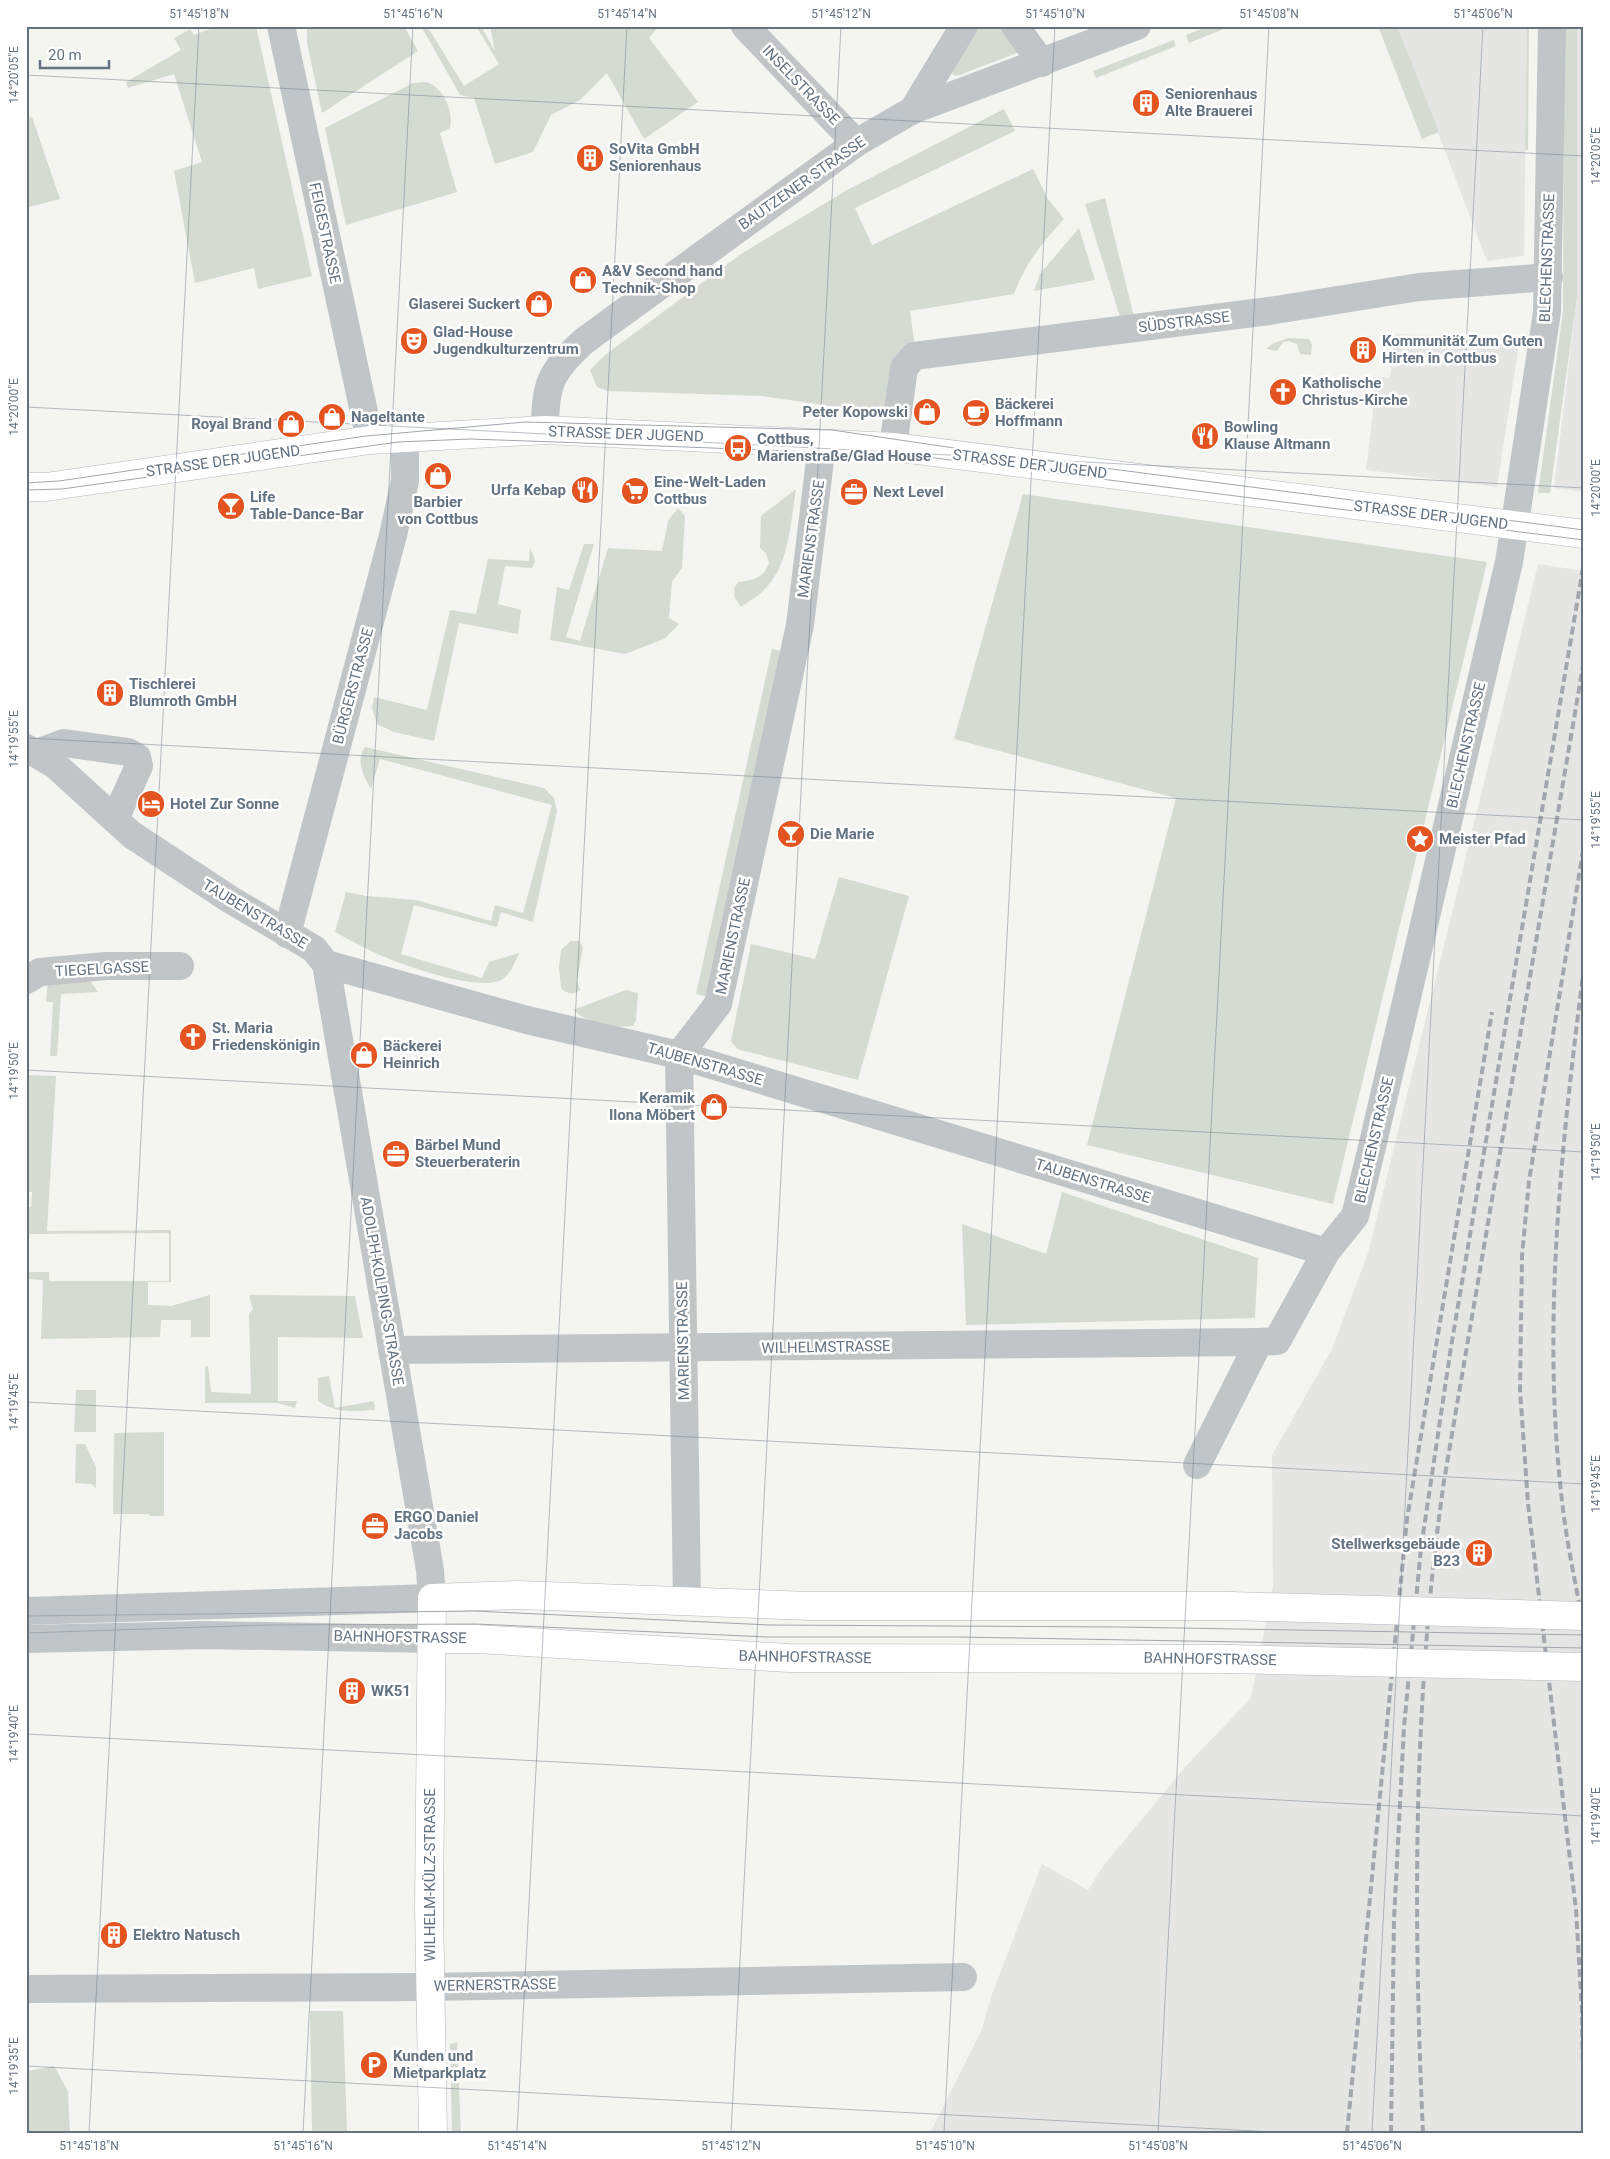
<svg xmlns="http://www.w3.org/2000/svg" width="1610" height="2159" font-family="Roboto,sans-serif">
  <rect width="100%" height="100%" fill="#f4f4f0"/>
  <g fill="#e5e6e4">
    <polygon points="1397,26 1527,26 1524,256 1487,261"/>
    <polygon points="1577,26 1584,26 1584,492 1554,488 1577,297"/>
    <polygon points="1395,334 1457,336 1519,344 1497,487 1366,470 1373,412 1373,377 1390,378"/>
    <polygon points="1538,564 1584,571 1584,2133 930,2133 982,2029 991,1997 1042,1864 1088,1890 1104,1865 1185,1767 1251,1698 1273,1586 1272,1455 1332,1349 1368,1253"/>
  </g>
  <g fill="#d5dbd1">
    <polygon points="218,26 256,26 312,276 258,289 254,268 195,283 174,171 202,162 174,74 128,88 126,82 181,50 174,38 190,29 194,35"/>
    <polygon points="307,26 404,26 418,51 322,113 307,43"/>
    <polygon points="421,26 427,26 464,86 499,64 476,26 481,26 495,51 490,26 659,26 649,38 698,102 644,139 607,73 580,100 551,115 533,152 495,164 474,98 460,95"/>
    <polygon points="980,26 1005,26 1022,51 957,76 953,75 952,71"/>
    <polygon points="1209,26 1231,26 1189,43 1186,35"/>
    <polygon points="1378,26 1397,26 1439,132 1422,139"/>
    <polygon points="1527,26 1529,26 1528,150 1525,150"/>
    <polygon points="1564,26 1577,26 1577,297 1550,493 1538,493 1563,312"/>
    <polygon points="1174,40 1176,46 1096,78 1093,71"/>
    <path d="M 426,82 C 443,86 454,112 450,128 L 440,133 L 457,192 L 346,225 L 325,128 L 413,83 Z"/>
    <path d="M 1004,109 L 1015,131 L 855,208 L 872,245 L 1033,169 L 1048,199 L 1064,219 C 1042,243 1026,262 1014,294 L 910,311 L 915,347 L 890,371 L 885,414 L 762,396 L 608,391 L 597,387 L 590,370 L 605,355 L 741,254 L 847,190 Z"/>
    <polygon points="32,117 60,199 29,207 26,215 26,119"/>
    <polygon points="1105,198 1134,317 1121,320 1085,204"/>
    <polygon points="1079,228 1095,280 1034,291 1040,274"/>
    <polygon points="1288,338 1309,339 1312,345 1311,355 1300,354 1297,344 1289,341 1283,342 1277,351 1266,349 1272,344"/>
    <path d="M 796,489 C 790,524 790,565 763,591 C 757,597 748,602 741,607 L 735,598 L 734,589 L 738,582 C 754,580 763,579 769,563 L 766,553 L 760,548 L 761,516 Z"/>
    <polygon points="1023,494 1487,562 1333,1204 1087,1145 1176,798 954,739"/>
    <polygon points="678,508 685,516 682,568 672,582 669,618 679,624 664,639 625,654 550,640 557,587 569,590 584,544 594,544 566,637 580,641 608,548 662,551 668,521"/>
    <polygon points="530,547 535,561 532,568 505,566 498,604 521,610 518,634 459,623 434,741 394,732 377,724 372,708 374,697 427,710 450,610 476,614 488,559 529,561"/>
    <polygon points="772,649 781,651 708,997 696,994"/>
    <path d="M 365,747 L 544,788 L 554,798 L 557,811 L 533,922 L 501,912 L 497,927 L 414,905 L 401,954 L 482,978 L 489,962 L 519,953 C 515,962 511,973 503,979 C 482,993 410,967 387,958 C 369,951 352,941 335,932 L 346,892 L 366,896 L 416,900 L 491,921 L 495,905 L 523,913 L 552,805 L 380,759 L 371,789 C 364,777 355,760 365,747 Z"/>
    <polygon points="839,877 909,896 858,1080 737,1049 731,1041 751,944 815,959"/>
    <path d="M 571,941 L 579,941 L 583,947 L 577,981 L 580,990 C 573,995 567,994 561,988 L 559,967 L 561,950 Z"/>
    <polygon points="80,978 91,982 98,992 61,994 57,1056 50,1056 53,1002 46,1002 48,979"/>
    <path d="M 626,990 L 638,993 L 636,1020 L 633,1026 C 610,1028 591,1025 573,1010 Z"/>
    <polygon points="29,1075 56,1076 47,1231 171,1230 171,1282 148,1282 148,1305 171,1306 210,1295 210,1337 191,1337 191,1320 161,1320 160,1337 41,1339 43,1282 42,1280 26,1279 26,1272 49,1272 49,1281 169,1281 169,1233 26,1234 26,1207 31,1207 32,1192 27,1192 29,1170 26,1169"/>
    <polygon points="1062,1192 1258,1258 1255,1318 966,1325 962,1224 1046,1254"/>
    <polygon points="249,1295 355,1296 363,1338 278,1337 278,1401 297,1401 295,1408 278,1403 205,1403 205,1367 208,1366 211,1392 251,1394 249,1314 253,1309"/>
    <path d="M 329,1376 L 335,1408 L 374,1401 L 375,1410 C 355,1411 336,1414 318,1401 L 318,1378 Z"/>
    <polygon points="76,1390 96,1390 96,1432 74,1432"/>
    <polygon points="164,1432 164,1516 149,1516 149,1514 113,1514 114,1433"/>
    <polygon points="76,1444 85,1444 96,1467 96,1488 91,1484 75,1483"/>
    <polygon points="310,2011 343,2011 347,2133 312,2133"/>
    <polygon points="457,2042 461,2133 452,2133 450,2044"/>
    <polygon points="54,2066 68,2091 70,2133 26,2133 28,2071"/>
  </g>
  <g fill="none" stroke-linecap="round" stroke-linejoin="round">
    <defs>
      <g id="major">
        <polyline points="26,487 46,487 370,440 545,430 893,447 1584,534"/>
        <polyline points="433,1639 477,1639 789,1658 1230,1659"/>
        <polyline points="433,2133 429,1908 432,1598 519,1595 810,1606 1231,1606"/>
      </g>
    </defs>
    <use href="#major" stroke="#b4b8bc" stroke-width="29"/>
    <g stroke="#c1c5c8" stroke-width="28">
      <polyline points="281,26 370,440"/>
      <polyline points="745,26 856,143"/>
      <polyline points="1015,26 1042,63"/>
      <polyline points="913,110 964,26"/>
      <path d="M 545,430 C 545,384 550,372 584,341 L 856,143 L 913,110 L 1137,26"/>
      <polyline points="893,447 904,368 914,356 1269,311 1419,287 1549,277"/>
      <polyline points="26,748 54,764 132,835 231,900 314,949 326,964 527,1020 679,1055 1326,1252"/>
      <polyline points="37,753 64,743 128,752 137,757 139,766 115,819"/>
      <polyline points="287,934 393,535 405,481 405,437"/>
      <polyline points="26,980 40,972 106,966 180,966"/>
      <polyline points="392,1350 1259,1342"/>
      <polyline points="1197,1465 1259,1342 1277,1341 1326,1252 1355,1216 1372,1147 1509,562 1547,312 1552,26"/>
      <polyline points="687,1601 679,1055 718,1004 800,625 822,444"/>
      <polyline points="26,1611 432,1598 430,1570 326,964"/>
      <polyline points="26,1639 206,1635 433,1639"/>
      <polyline points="26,1989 430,1987 963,1977"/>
    </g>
    <use href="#major" stroke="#fff" stroke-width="28"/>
    <g stroke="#a2a7ad" stroke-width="1">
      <polyline points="26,483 59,481 366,436 525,422 832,430 988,453 1584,530"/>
      <polyline points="26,490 62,489 134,479 398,442 470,439 556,442 919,456 1584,540"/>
      <polyline points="26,1616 475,1611 769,1625 1120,1627 1584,1635"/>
      <polyline points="26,1633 267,1625 476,1624 768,1637 960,1637 1584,1648"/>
    </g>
    <g stroke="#a2a7ad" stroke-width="4" stroke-dasharray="8 4" stroke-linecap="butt">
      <path d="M 1584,967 C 1561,1148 1540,1335 1564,1517 C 1569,1554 1577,1591 1584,1628"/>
      <polyline points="1347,2133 1407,1519 1492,1012"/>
      <polyline points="1391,2133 1394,1920 1404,1727 1421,1548 1451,1347 1584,562"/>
      <path d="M 1423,2133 C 1413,1916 1413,1696 1444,1481 L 1584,660"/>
      <polyline points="1584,2133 1582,2011 1576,1910 1528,1503 1520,1390 1522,1256 1529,1181 1584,845"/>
    </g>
    <defs>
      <g id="major-bridge">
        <polyline points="1231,1606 1584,1616"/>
        <polyline points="1230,1659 1584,1667"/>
      </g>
    </defs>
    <use href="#major-bridge" stroke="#b4b8bc" stroke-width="29" stroke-linecap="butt"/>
    <use href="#major-bridge" stroke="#fff" stroke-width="28"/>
  </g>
  <path fill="none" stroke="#637382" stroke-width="1" stroke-opacity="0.45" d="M 26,75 L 1584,156M 26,407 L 1584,488M 26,738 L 1584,820M 26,1070 L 1584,1152M 26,1402 L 1584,1484M 26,1734 L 1584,1816M 26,2066 L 1293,2133M 89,2133 L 199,26M 303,2133 L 413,26M 517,2133 L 627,26M 731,2133 L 841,26M 944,2133 L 1055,26M 1158,2133 L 1269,26M 1372,2133 L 1483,26"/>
  <defs>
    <symbol id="building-disc" viewBox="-11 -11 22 22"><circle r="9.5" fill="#e35421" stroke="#fff"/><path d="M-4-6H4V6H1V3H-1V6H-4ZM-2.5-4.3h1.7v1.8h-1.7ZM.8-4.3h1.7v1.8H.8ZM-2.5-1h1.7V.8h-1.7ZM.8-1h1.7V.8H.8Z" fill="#fff"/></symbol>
    <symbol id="shop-disc" viewBox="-11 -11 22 22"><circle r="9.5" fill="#e35421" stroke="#fff"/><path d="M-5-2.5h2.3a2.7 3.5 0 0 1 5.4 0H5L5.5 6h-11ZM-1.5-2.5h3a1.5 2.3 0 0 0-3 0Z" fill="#fff"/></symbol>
    <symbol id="theatre-disc" viewBox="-11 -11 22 22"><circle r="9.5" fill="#e35421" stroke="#fff"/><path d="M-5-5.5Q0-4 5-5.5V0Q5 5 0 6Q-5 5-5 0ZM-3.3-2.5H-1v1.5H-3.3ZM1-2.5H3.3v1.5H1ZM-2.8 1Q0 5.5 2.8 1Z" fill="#fff"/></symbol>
    <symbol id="church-disc" viewBox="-11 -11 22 22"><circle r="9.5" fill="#e35421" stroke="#fff"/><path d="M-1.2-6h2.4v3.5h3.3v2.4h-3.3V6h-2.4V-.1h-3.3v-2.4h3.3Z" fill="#fff"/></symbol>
    <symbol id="cafe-disc" viewBox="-11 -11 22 22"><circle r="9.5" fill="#e35421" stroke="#fff"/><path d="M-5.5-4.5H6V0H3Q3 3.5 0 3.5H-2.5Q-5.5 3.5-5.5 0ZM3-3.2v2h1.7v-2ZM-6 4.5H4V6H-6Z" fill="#fff"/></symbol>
    <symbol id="restaurant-disc" viewBox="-11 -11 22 22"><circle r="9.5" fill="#e35421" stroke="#fff"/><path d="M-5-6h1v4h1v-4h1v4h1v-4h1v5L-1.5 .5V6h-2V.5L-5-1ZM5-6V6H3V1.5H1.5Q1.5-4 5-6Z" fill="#fff"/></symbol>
    <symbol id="bus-disc" viewBox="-11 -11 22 22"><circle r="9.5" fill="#e35421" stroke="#fff"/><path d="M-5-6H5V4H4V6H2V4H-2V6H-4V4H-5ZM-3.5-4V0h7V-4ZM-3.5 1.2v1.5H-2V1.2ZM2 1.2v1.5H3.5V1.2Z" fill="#fff"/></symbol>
    <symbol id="supermarket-disc" viewBox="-11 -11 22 22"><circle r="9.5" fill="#e35421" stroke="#fff"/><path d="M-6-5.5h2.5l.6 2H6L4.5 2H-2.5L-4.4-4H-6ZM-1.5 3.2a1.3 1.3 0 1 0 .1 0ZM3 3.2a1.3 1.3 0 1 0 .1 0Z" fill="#fff"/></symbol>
    <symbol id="office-disc" viewBox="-11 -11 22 22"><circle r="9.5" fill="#e35421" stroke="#fff"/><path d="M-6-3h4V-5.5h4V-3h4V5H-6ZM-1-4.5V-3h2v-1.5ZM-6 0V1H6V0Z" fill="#fff"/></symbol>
    <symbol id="bar-disc" viewBox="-11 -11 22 22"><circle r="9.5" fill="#e35421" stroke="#fff"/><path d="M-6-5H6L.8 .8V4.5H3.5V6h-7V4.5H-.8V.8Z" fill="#fff"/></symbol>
    <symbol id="hotel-disc" viewBox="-11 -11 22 22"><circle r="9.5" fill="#e35421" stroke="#fff"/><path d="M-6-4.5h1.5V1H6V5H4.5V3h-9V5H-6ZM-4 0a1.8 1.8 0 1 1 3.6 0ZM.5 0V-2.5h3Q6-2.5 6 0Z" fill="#fff"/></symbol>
    <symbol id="sight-disc" viewBox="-11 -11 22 22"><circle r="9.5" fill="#e35421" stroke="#fff"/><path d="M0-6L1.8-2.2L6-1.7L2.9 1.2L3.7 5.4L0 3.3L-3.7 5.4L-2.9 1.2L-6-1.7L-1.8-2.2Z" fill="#fff"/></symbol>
    <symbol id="parking-disc" viewBox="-11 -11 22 22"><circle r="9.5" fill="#e35421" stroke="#fff"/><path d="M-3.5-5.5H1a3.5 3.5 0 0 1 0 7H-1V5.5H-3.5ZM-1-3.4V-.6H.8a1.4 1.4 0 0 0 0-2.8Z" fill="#fff"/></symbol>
  </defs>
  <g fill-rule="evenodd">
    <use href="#building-disc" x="1130" y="87" width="32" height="32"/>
    <use href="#building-disc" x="574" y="142" width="32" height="32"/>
    <use href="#shop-disc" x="567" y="264" width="32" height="32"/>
    <use href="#shop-disc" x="523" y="288" width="32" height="32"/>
    <use href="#theatre-disc" x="398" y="325" width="32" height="32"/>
    <use href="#building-disc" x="1347" y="334" width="32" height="32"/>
    <use href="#church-disc" x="1267" y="376" width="32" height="32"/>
    <use href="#shop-disc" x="911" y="396" width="32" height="32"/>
    <use href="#cafe-disc" x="960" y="397" width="32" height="32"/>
    <use href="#shop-disc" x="316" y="401" width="32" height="32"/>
    <use href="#shop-disc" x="275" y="408" width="32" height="32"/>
    <use href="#restaurant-disc" x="1189" y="420" width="32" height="32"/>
    <use href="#bus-disc" x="722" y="432" width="32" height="32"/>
    <use href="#shop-disc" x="422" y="460" width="32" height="32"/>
    <use href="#restaurant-disc" x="569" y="474" width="32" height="32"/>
    <use href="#supermarket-disc" x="619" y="475" width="32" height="32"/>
    <use href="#office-disc" x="838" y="476" width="32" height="32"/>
    <use href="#bar-disc" x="215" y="490" width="32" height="32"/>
    <use href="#building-disc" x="94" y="677" width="32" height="32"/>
    <use href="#hotel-disc" x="135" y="788" width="32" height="32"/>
    <use href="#bar-disc" x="775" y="818" width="32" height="32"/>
    <use href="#sight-disc" x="1404" y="823" width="32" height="32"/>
    <use href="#church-disc" x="177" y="1021" width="32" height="32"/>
    <use href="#shop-disc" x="348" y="1039" width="32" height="32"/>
    <use href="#shop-disc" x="698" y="1091" width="32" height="32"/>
    <use href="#office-disc" x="380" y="1138" width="32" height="32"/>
    <use href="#office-disc" x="359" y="1510" width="32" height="32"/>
    <use href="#building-disc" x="1463" y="1537" width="32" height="32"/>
    <use href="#building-disc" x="336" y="1675" width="32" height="32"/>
    <use href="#building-disc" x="98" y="1919" width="32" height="32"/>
    <use href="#parking-disc" x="358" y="2049" width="32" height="32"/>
  </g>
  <g text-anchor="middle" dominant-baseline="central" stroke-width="5" stroke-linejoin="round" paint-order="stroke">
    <g font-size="15" fill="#637382" stroke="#fff">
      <text transform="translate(801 85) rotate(46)">INSELSTRASSE</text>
      <text transform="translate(802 183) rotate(-35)">BAUTZENER STRASSE</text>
      <text transform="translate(325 233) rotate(78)">FEIGESTRASSE</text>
      <text transform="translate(1547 258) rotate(-88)">BLECHENSTRASSE</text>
      <text transform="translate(1184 322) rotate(-7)">SÜDSTRASSE</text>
      <text transform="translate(626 434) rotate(2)">STRASSE DER JUGEND</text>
      <text transform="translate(223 461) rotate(-8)">STRASSE DER JUGEND</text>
      <text transform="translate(1030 464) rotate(7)">STRASSE DER JUGEND</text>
      <text transform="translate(1431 515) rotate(7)">STRASSE DER JUGEND</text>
      <text transform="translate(811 539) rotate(-82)">MARIENSTRASSE</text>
      <text transform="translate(353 686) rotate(-75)">BÜRGERSTRASSE</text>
      <text transform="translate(1466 745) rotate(-77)">BLECHENSTRASSE</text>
      <text transform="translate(255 914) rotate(31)">TAUBENSTRASSE</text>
      <text transform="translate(733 936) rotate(-78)">MARIENSTRASSE</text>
      <text transform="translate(102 969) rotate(-3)">TIEGELGASSE</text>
      <text transform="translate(705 1064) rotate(16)">TAUBENSTRASSE</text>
      <text transform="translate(1374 1140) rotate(-77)">BLECHENSTRASSE</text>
      <text transform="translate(1093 1181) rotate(17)">TAUBENSTRASSE</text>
      <text transform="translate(382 1291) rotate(80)">ADOLPH-KOLPING-STRASSE</text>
      <text transform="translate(683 1341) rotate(-91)">MARIENSTRASSE</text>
      <text transform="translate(826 1347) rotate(-1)">WILHELMSTRASSE</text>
      <text transform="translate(400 1637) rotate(1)">BAHNHOFSTRASSE</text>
      <text transform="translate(805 1657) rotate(1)">BAHNHOFSTRASSE</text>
      <text transform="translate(1210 1659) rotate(1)">BAHNHOFSTRASSE</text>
      <text transform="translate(430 1875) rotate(-90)">WILHELM-KÜLZ-STRASSE</text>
      <text transform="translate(495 1985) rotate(-1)">WERNERSTRASSE</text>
    </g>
    <g font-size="15" font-weight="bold" fill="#637382" stroke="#fff" text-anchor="start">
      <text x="1165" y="94">Seniorenhaus<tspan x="1165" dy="17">Alte Brauerei</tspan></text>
      <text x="609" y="149">SoVita GmbH<tspan x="609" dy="17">Seniorenhaus</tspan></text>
      <text x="602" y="271">A&amp;V Second hand<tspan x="602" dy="17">Technik-Shop</tspan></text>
      <text x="520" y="304" text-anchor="end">Glaserei Suckert</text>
      <text x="433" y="332">Glad-House<tspan x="433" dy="17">Jugendkulturzentrum</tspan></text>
      <text x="1382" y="341">Kommunität Zum Guten<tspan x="1382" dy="17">Hirten in Cottbus</tspan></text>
      <text x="1302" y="383">Katholische<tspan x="1302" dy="17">Christus-Kirche</tspan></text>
      <text x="995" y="404">Bäckerei<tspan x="995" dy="17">Hoffmann</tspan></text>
      <text x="908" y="412" text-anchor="end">Peter Kopowski</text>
      <text x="351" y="417">Nageltante</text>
      <text x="272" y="424" text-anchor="end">Royal Brand</text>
      <text x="1224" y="427">Bowling<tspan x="1224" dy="17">Klause Altmann</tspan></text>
      <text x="757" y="439">Cottbus,<tspan x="757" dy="17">Marienstraße/Glad House</tspan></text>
      <text x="654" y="482">Eine-Welt-Laden<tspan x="654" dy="17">Cottbus</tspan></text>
      <text x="566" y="490" text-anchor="end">Urfa Kebap</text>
      <text x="873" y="492">Next Level</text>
      <text x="250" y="497">Life<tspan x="250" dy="17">Table-Dance-Bar</tspan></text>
      <text x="438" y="502" text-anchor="middle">Barbier<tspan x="438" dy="17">von Cottbus</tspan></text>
      <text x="129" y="684">Tischlerei<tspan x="129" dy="17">Blumroth GmbH</tspan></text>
      <text x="170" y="804">Hotel Zur Sonne</text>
      <text x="810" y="834">Die Marie</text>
      <text x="1439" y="839">Meister Pfad</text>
      <text x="212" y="1028">St. Maria<tspan x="212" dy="17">Friedenskönigin</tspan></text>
      <text x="383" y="1046">Bäckerei<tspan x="383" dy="17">Heinrich</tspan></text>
      <text x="695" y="1098" text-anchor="end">Keramik<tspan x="695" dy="17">Ilona Möbert</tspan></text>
      <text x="415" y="1145">Bärbel Mund<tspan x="415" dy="17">Steuerberaterin</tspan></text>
      <text x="394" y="1517">ERGO Daniel<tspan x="394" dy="17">Jacobs</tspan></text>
      <text x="1460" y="1544" text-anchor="end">Stellwerksgebäude<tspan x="1460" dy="17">B23</tspan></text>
      <text x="371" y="1691">WK51</text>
      <text x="133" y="1935">Elektro Natusch</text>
      <text x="393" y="2056">Kunden und<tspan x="393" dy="17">Mietparkplatz</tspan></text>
    </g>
  </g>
  <rect width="1610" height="2159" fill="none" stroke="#ffffff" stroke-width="55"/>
  <path d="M40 60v8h69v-8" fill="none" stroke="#637382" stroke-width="2.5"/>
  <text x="48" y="60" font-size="15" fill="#637382" stroke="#ffffff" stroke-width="4" paint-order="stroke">20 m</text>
  <rect x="28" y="28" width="1554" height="2104" fill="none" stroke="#637382" stroke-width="2"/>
  <g font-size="12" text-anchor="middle" fill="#637382">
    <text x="199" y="18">51°45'18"N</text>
    <text x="413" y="18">51°45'16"N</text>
    <text x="627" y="18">51°45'14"N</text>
    <text x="841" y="18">51°45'12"N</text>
    <text x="1055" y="18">51°45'10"N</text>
    <text x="1269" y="18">51°45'08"N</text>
    <text x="1483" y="18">51°45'06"N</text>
    <text transform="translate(14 75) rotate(-90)" y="4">14°20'05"E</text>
    <text transform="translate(1596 156) rotate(-90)" y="4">14°20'05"E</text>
    <text transform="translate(14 407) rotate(-90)" y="4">14°20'00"E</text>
    <text transform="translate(1596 488) rotate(-90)" y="4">14°20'00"E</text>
    <text transform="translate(14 739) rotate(-90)" y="4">14°19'55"E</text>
    <text transform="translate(1596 820) rotate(-90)" y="4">14°19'55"E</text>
    <text transform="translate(14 1071) rotate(-90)" y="4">14°19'50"E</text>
    <text transform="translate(1596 1152) rotate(-90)" y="4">14°19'50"E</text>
    <text transform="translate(14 1402) rotate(-90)" y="4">14°19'45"E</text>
    <text transform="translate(1596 1484) rotate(-90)" y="4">14°19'45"E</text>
    <text transform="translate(14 1734) rotate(-90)" y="4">14°19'40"E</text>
    <text transform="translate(1596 1816) rotate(-90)" y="4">14°19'40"E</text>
    <text transform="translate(14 2066) rotate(-90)" y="4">14°19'35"E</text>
    <text x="89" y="2150">51°45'18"N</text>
    <text x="303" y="2150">51°45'16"N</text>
    <text x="517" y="2150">51°45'14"N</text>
    <text x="731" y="2150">51°45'12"N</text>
    <text x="945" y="2150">51°45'10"N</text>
    <text x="1158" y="2150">51°45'08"N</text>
    <text x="1372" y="2150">51°45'06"N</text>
  </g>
</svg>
